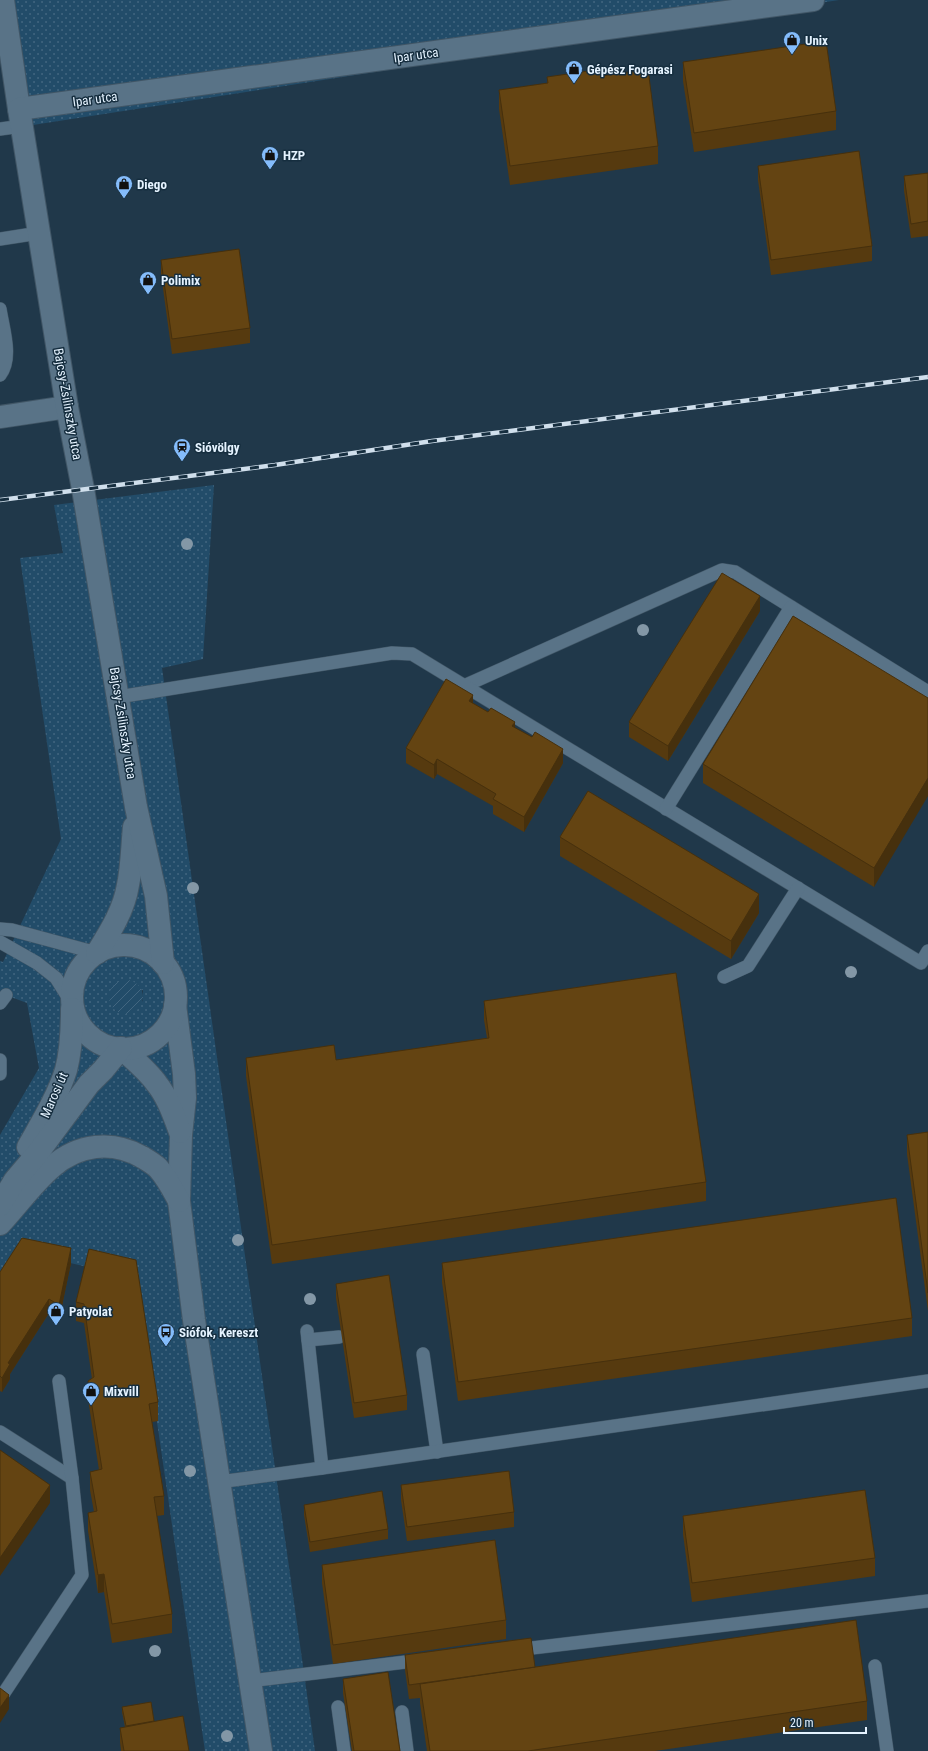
<svg xmlns="http://www.w3.org/2000/svg" width="928" height="1751" font-family="'Roboto Condensed',sans-serif">
  <defs>
    <pattern id="grass-dots" width="8" height="8" patternUnits="userSpaceOnUse"><rect width="8" height="8" fill="#224c69"/><path d="M2 2h.1M6 6h.1" fill="none" stroke="#426680" stroke-width="1.8" stroke-linecap="round"/></pattern>
    <pattern id="garden-furrows" width="10" height="10" patternUnits="userSpaceOnUse"><rect width="10" height="10" fill="#224c69"/><path d="M-1 1l2-2M0 10L10 0M9 11l2-2" fill="none" stroke="#426680"/></pattern>
  </defs>
  <rect width="100%" height="100%" fill="#20384a"/>
  <g fill="url(#grass-dots)" fill-rule="evenodd">
    <polygon points="1,0 839,0 20,127"/>
    <path d="M 214,485 L 203,659 L 162,668 L 315,1751 L 205,1751 L 136,1278 L 22,1252 L 0,1285 L 0,1135 L 39,1068 L 27,1003 L 0,993 L 0,961 L 3,962 L 61,839 L 20,558 L 63,553 L 54,505 ZM 143,990 L 143,1001 L 116,1011 L 110,1002 Z"/>
  </g>
  <circle fill="url(#garden-furrows)" cx="126" cy="997" r="17"/>
  <g fill="none" stroke-linecap="round" stroke-linejoin="round">
    <defs>
      <g id="service">
        <polyline points="0,129 22,126"/>
        <polyline points="0,239 39,233"/>
        <path d="M 0,309 C 3,329 13,358 0,375"/>
        <polyline points="464,686 722,570 735,572 928,692"/>
        <polyline points="118,697 392,653 412,654 921,963 928,951"/>
        <polyline points="666,809 791,607"/>
        <polyline points="0,929 12,930 97,953"/>
        <polyline points="0,942 37,963 56,978 73,1005"/>
        <polyline points="724,977 748,966 798,888"/>
        <polyline points="0,1003 6,995"/>
        <polyline points="0,1060 0,1074"/>
        <polyline points="307,1331 322,1468"/>
        <polyline points="308,1340 339,1337"/>
        <polyline points="423,1354 437,1452"/>
        <polyline points="0,1432 72,1478"/>
        <polyline points="219,1482 322,1468 928,1381"/>
        <polyline points="515,1650 928,1601"/>
        <polyline points="875,1666 887,1751"/>
        <polyline points="250,1681 422,1660"/>
        <polyline points="4,1693 82,1575 72,1478 59,1381"/>
        <polyline points="338,1707 344,1751"/>
        <polyline points="402,1712 407,1751"/>
      </g>
      <g id="minor">
        <polyline points="3,0 19,109"/>
        <polyline points="0,417 67,407"/>
        <polyline points="175,1005 184,1074 185,1098 181,1135 179,1201 194,1320 261,1751"/>
        <path d="M 121,1048 C 133,1059 147,1070 157,1084 C 168,1098 174,1116 180,1132"/>
        <path d="M 0,1224 C 16,1207 34,1182 52,1167 C 78,1144 112,1140 142,1157 C 147,1160 154,1164 158,1168 C 167,1178 173,1190 179,1201"/>
      </g>
      <g id="tertiary">
        <circle cx="124" cy="997" r="52"/>
        <path d="M 97,953 C 110,932 124,910 128,885 C 132,866 132,846 134,827"/>
        <polyline points="163,963 156,896 136,807 83,489 67,407 19,109 813,0"/>
        <path d="M 28,1147 C 42,1122 57,1098 66,1070 C 71,1051 72,1029 72,1009"/>
        <polyline points="0,1205 15,1180 37,1154 89,1084 103,1070 121,1048"/>
      </g>
    </defs>
    <use href="#service" stroke="#415666" stroke-width="14"/>
    <use href="#minor" stroke="#415666" stroke-width="24"/>
    <use href="#tertiary" stroke="#415666" stroke-width="24"/>
    <use href="#service" stroke="#597387" stroke-width="13"/>
    <use href="#minor" stroke="#597387" stroke-width="22"/>
    <use href="#tertiary" stroke="#597387" stroke-width="22"/>
    <defs>
      <polyline id="rail" points="0,500 275,465 432,441 928,377"/>
    </defs>
    <use href="#rail" stroke="#d0dfec" stroke-width="4.5"/>
    <use href="#rail" stroke="#162e3f" stroke-width="3" stroke-dasharray="9" stroke-linecap="butt"/>
  </g>
  <g fill="#8397a6">
    <circle cx="187" cy="544" r="6"/>
    <circle cx="643" cy="630" r="6"/>
    <circle cx="193" cy="888" r="6"/>
    <circle cx="851" cy="972" r="6"/>
    <circle cx="238" cy="1240" r="6"/>
    <circle cx="310" cy="1299" r="6"/>
    <circle cx="190" cy="1471" r="6"/>
    <circle cx="155" cy="1651" r="6"/>
    <circle cx="227" cy="1736" r="6"/>
  </g>
  <g fill="#563a0f">
    <polygon points="683,62 836,111 836,130 694,152 683,81"/>
    <polygon points="602,76 658,146 658,164 510,185 499,109 499,90 547,84 547,77"/>
    <polygon points="758,166 872,246 872,261 771,275 758,180"/>
    <polygon points="928,173 928,236 911,238 904,191 904,176"/>
    <polygon points="161,260 250,328 250,343 172,354 161,274"/>
    <polygon points="760,611 668,761 629,737 629,722"/>
    <polygon points="928,698 874,887 703,783 703,764"/>
    <polygon points="473,703 515,728 563,763 524,832 493,814 493,806 437,774 434,779 406,763 406,748"/>
    <polygon points="560,837 759,913 731,959 560,856"/>
    <polygon points="484,1001 706,1182 706,1201 272,1264 246,1076 246,1058 336,1060 487,1038 484,1020"/>
    <polygon points="928,1132 928,1311 907,1154 907,1135"/>
    <polygon points="89,1249 158,1402 158,1421 152,1422 164,1496 164,1515 157,1516 172,1614 172,1633 112,1643 104,1592 98,1593 88,1531 88,1513 94,1512 90,1490 90,1472 99,1470 88,1399 88,1381 92,1379 84,1323 76,1321 76,1302"/>
    <polygon points="71,1263 59,1320 49,1313 10,1374 10,1379 2,1392 0,1391 0,1272"/>
    <polygon points="442,1263 912,1318 912,1336 458,1401 442,1282"/>
    <polygon points="336,1284 407,1395 407,1410 354,1418 336,1298"/>
    <polygon points="401,1485 514,1512 514,1527 407,1541 401,1500"/>
    <polygon points="304,1505 388,1529 388,1539 310,1552 304,1515"/>
    <polygon points="683,1516 875,1558 875,1576 692,1602 683,1534"/>
    <polygon points="322,1565 506,1620 506,1639 333,1664 322,1583"/>
    <polygon points="405,1655 535,1667 867,1701 867,1720 655,1751 427,1751 420,1703 420,1698 409,1699 405,1670"/>
    <polygon points="343,1679 400,1751 352,1751 343,1693"/>
    <polygon points="122,1707 154,1721 189,1751 121,1751 120,1742 120,1728 125,1727 122,1712"/>
  </g>
  <g fill="#46300d">
    <polygon points="760,596 760,611 668,761 668,746"/>
    <polygon points="473,695 473,709 469,701"/>
    <polygon points="515,722 515,736 512,726"/>
    <polygon points="563,749 563,763 524,832 524,817"/>
    <polygon points="437,759 437,774 434,779 434,765"/>
    <polygon points="928,778 928,796 874,887 874,868"/>
    <polygon points="759,894 759,913 731,959 731,941"/>
    <polygon points="71,1248 71,1263 59,1320 59,1305"/>
    <polygon points="49,1299 49,1313 10,1374 10,1379 2,1392 2,1378 8,1363"/>
    <polygon points="50,1485 50,1503 0,1576 0,1558"/>
    <polygon points="104,1574 104,1592 98,1593 98,1575"/>
    <polygon points="9,1695 9,1709 0,1723 0,1708"/>
  </g>
  <g fill="#644412" stroke="#46300d">
    <polygon points="826,41 836,111 694,133 683,62"/>
    <polygon points="602,69 602,76 648,69 658,146 510,166 499,90 548,83 547,77"/>
    <polygon points="859,151 872,246 771,260 758,166"/>
    <polygon points="928,173 928,221 911,224 904,176"/>
    <polygon points="239,249 250,328 172,339 161,260"/>
    <polygon points="722,573 760,596 668,746 629,722"/>
    <polygon points="793,616 928,698 928,778 874,868 703,764"/>
    <polygon points="446,679 473,695 469,701 488,712 491,708 515,722 512,726 532,737 535,732 563,749 524,817 493,799 496,794 437,759 434,765 406,748"/>
    <polygon points="588,791 759,894 731,941 560,837"/>
    <polygon points="676,973 706,1182 272,1245 246,1058 334,1045 336,1060 489,1038 484,1001"/>
    <polygon points="928,1132 928,1293 907,1135"/>
    <polygon points="896,1198 912,1318 458,1382 442,1263"/>
    <polygon points="22,1238 71,1248 59,1305 49,1299 8,1363 10,1364 2,1378 0,1376 0,1272"/>
    <polygon points="89,1249 136,1260 158,1402 149,1404 164,1496 154,1497 172,1614 112,1624 104,1574 98,1575 88,1513 97,1511 90,1472 102,1469 88,1381 94,1377 84,1304 76,1302"/>
    <polygon points="389,1275 407,1395 354,1403 336,1284"/>
    <polygon points="0,1450 50,1485 0,1558"/>
    <polygon points="509,1471 514,1512 407,1527 401,1485"/>
    <polygon points="865,1490 875,1558 692,1583 683,1516"/>
    <polygon points="382,1491 388,1529 310,1542 304,1505"/>
    <polygon points="495,1540 506,1620 333,1645 322,1565"/>
    <polygon points="856,1620 867,1701 528,1751 430,1751 420,1684"/>
    <polygon points="531,1638 535,1667 409,1685 405,1655"/>
    <polygon points="388,1672 400,1751 354,1751 343,1679"/>
    <polygon points="0,1688 9,1695 0,1708"/>
    <polygon points="151,1702 154,1721 126,1726 122,1707"/>
    <polygon points="183,1716 189,1751 124,1751 120,1728"/>
  </g>
  <defs>
    <symbol id="shop-pin" viewBox="-11 -11 22 30"><path d="M0 17L-7.5 6A9.5 9.5 0 1 1 7.5 6Z" fill="#84bcfb" stroke="#162e3f"/><path d="M-5-2.5h2.3a2.7 3.5 0 0 1 5.4 0H5L5.5 6h-11ZM-1.5-2.5h3a1.5 2.3 0 0 0-3 0Z" fill="#111"/></symbol>
    <symbol id="station-pin" viewBox="-11 -11 22 30"><path d="M0 17L-7.5 6A9.5 9.5 0 1 1 7.5 6Z" fill="#84bcfb" stroke="#162e3f"/><path d="M-3-6H3Q5-6 5-4V2Q5 4 3 4L4.5 6H3L1.5 4h-3L-3 6H-4.5L-3 4Q-5 4-5 2V-4Q-5-6-3-6ZM-3.5-4v3h7v-3ZM-3.5 1v1.5H-2V1ZM2 1v1.5H3.5V1Z" fill="#111"/></symbol>
    <symbol id="bus-pin" viewBox="-11 -11 22 30"><path d="M0 17L-7.5 6A9.5 9.5 0 1 1 7.5 6Z" fill="#84bcfb" stroke="#162e3f"/><path d="M-5-6H5V4H4V6H2V4H-2V6H-4V4H-5ZM-3.5-4V0h7V-4ZM-3.5 1.2v1.5H-2V1.2ZM2 1.2v1.5H3.5V1.2Z" fill="#111"/></symbol>
  </defs>
  <g fill-rule="evenodd">
    <use href="#shop-pin" x="782" y="30" width="20" height="27"/>
    <use href="#shop-pin" x="564" y="59" width="20" height="27"/>
    <use href="#shop-pin" x="260" y="145" width="20" height="27"/>
    <use href="#shop-pin" x="114" y="174" width="20" height="27"/>
    <use href="#shop-pin" x="138" y="270" width="20" height="27"/>
    <use href="#station-pin" x="172" y="437" width="20" height="27"/>
    <use href="#shop-pin" x="46" y="1301" width="20" height="27"/>
    <use href="#bus-pin" x="156" y="1322" width="20" height="27"/>
    <use href="#shop-pin" x="81" y="1381" width="20" height="27"/>
  </g>
  <g text-anchor="middle" dominant-baseline="central" stroke-width="3" stroke-linejoin="round" paint-order="stroke">
    <g font-size="13" font-weight="bold" fill="#e5f3ff" stroke="#162e3f" text-anchor="start">
      <text x="805" y="40">Unix</text>
      <text x="587" y="69">Gépész Fogarasi</text>
      <text x="283" y="155">HZP</text>
      <text x="137" y="184">Diego</text>
      <text x="161" y="280">Polimix</text>
      <text x="195" y="447">Sióvölgy</text>
      <text x="69" y="1311">Patyolat</text>
      <text x="179" y="1332">Siófok, Kereszt</text>
      <text x="104" y="1391">Mixvill</text>
    </g>
    <g font-size="13" fill="#e5f3ff" stroke="#162e3f">
      <text transform="translate(416 55) rotate(-8)">Ipar utca</text>
      <text transform="translate(95 99) rotate(-8)">Ipar utca</text>
      <text transform="translate(68 404) rotate(80)">Bajcsy-Zsilinszky utca</text>
      <text transform="translate(123 723) rotate(81)">Bajcsy-Zsilinszky utca</text>
      <text transform="translate(54 1095) rotate(-66)">Marosi út</text>
    </g>
  </g>
  <path d="M784 1727v6h82v-6" fill="none" stroke="#e5f3ff" stroke-width="2"/>
  <text x="790" y="1727" font-size="12" fill="#e5f3ff" stroke="#162e3f" stroke-width="3" paint-order="stroke">20 m</text>
</svg>
